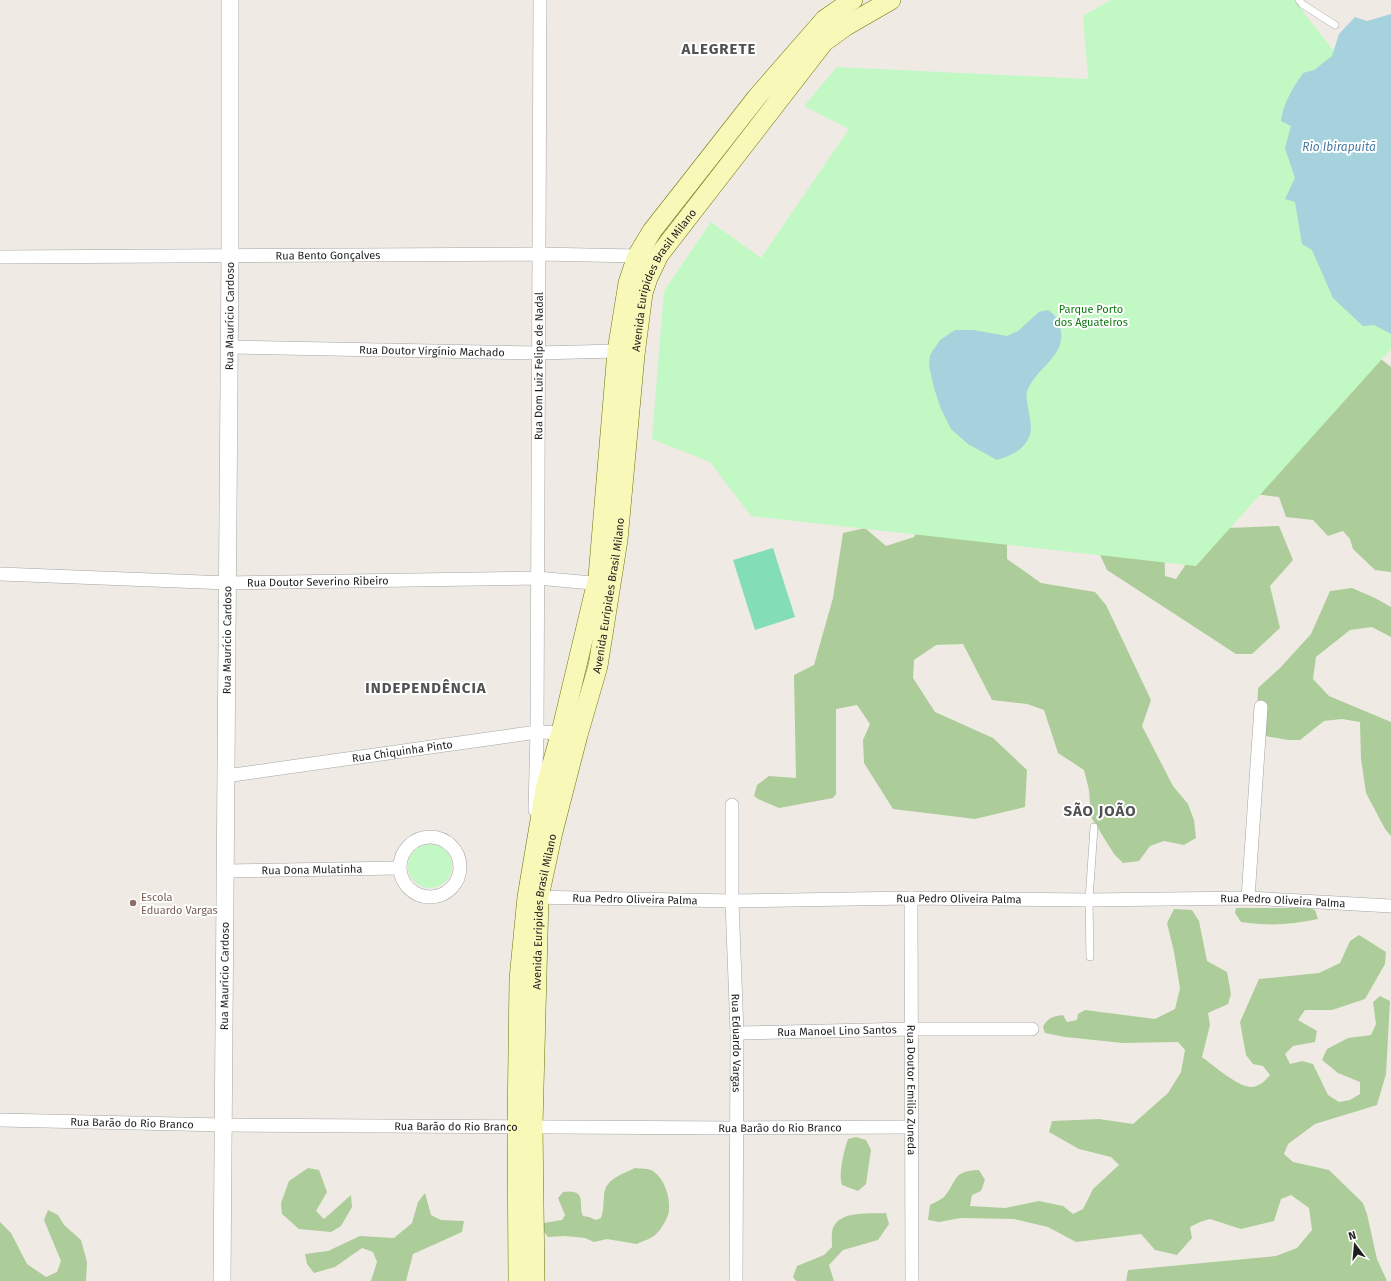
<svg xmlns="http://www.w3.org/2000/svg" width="1391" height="1281" font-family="'Fira Sans',sans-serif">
  <rect width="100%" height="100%" fill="#efebe4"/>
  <g fill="#accd99">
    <polygon points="1186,0 1274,0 1281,19 1260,69 1277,99 1296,231 1343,329 1391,367 1391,572 1375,570 1353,549 1350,539 1343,531 1328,536 1313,520 1286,517 1279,497 1255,494 1241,467 1259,443 1246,434 1202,439 1191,468 1216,479 1228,528 1279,526 1293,560 1270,586 1280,628 1252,654 1236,654 1107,570 1086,524 1108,506 1134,508 1164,533 1165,576 1176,579 1186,564 1170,501 1132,476 1073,475 1061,488 1058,524 1050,540 1022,539 1007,544 1007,559 1041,583 1095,592 1106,605 1151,700 1142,726 1173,786 1188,804 1194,820 1196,838 1184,845 1164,841 1150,846 1139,861 1123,863 1114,854 1091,817 1089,790 1084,770 1058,753 1044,710 1027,704 992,700 963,644 936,645 914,660 913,678 935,712 993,738 1027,770 1025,807 975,819 893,809 864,763 863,740 870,724 857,705 836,709 836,794 833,798 779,808 758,799 754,796 757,785 769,776 796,778 794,675 814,665 833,598 843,533 865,528 886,546 914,537 934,500 980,500 1000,479 1033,477 1052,463 1033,425 1094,240 1080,227 1049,228 1046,207 1082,102 1103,93 1123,118 1152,102 1184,29"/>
    <polygon points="1352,588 1375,598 1391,607 1391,637 1372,627 1350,630 1316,657 1313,679 1329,696 1391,722 1391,836 1385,829 1366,793 1361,759 1360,722 1342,719 1324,721 1300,740 1288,740 1260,735 1257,716 1258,688 1280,668 1311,634 1330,591"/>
    <path d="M 1236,908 L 1308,908 L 1315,910 L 1318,919 C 1291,925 1268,926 1241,922 L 1235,913 Z"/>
    <path d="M 1174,909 L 1192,910 L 1199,921 L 1207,961 L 1227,972 L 1231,994 L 1228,1004 L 1208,1013 L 1210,1025 L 1202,1057 C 1213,1065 1239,1088 1252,1087 C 1260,1086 1265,1081 1270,1075 L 1263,1066 L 1253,1064 L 1246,1055 L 1240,1022 L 1259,979 L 1319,973 L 1340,963 L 1350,941 L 1359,935 L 1386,952 L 1385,964 L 1365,999 L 1332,1010 L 1305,1010 L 1298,1020 L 1317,1031 L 1315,1042 L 1293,1046 L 1285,1054 L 1290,1064 L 1302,1061 L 1313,1064 L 1328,1095 L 1339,1102 L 1350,1100 L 1360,1094 L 1360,1082 L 1338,1073 L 1322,1060 L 1327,1049 L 1348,1038 L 1371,1035 L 1376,1024 L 1373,1002 L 1380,996 L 1390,1001 L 1386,1074 L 1377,1105 L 1315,1124 L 1288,1144 L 1284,1154 L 1293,1162 L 1329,1170 L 1363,1203 L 1367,1214 L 1377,1259 L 1387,1281 L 1126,1281 L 1128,1270 L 1276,1256 L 1297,1248 L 1312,1230 L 1309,1208 L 1291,1195 L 1281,1199 L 1274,1221 L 1241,1229 L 1210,1219 L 1200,1222 L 1190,1227 L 1192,1238 L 1177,1255 L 1155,1250 L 1141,1234 L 1076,1242 L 1048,1227 L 1014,1219 L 961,1218 L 939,1222 L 928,1220 L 930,1205 C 934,1203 940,1200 944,1197 C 958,1181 951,1171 979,1170 L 985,1180 L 981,1191 L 972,1195 L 970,1206 L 1005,1208 L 1039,1201 L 1063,1206 L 1073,1214 L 1083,1209 L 1093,1189 L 1119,1165 L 1111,1157 L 1079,1149 L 1049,1132 L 1052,1121 L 1099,1119 L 1133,1124 L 1168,1093 L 1181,1072 L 1185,1050 L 1178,1042 L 1123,1043 L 1065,1037 L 1045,1033 L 1043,1027 C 1047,1018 1054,1016 1063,1015 L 1067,1022 L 1077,1020 L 1078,1014 L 1085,1010 L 1155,1019 L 1175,1009 L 1180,988 L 1174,952 L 1167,923 Z"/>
    <path d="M 856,1137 L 866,1140 L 871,1150 L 866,1184 L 858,1191 L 842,1185 C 838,1175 844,1150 848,1139 Z"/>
    <polygon points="308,1168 319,1170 327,1192 316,1211 324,1219 351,1195 352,1207 341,1226 331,1232 299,1229 282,1214 281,1203 289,1181"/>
    <path d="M 635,1168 C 640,1169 649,1168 653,1171 C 665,1179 670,1197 669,1210 C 669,1216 662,1228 658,1232 C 653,1239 644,1240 637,1244 L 607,1239 L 594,1242 L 585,1238 L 565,1236 L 548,1237 C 544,1231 541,1229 544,1223 L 562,1220 L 565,1215 L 558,1198 L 563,1192 C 588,1188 578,1205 583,1216 L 589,1217 L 596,1220 L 601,1218 C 604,1209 603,1205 604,1196 C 604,1179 623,1174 635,1168 Z"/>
    <polygon points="425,1193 431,1215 441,1220 464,1221 462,1232 413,1254 406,1281 371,1281 377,1262 373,1252 362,1248 335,1267 314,1273 307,1264 305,1254 328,1251 360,1236 394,1238 412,1223 418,1202"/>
    <polygon points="48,1210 58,1215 64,1225 81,1240 87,1262 86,1281 0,1281 0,1222 11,1233 27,1264 46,1277 57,1272 61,1261 44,1220"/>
    <path d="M 886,1213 L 889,1224 L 878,1240 L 843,1250 L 829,1265 L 834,1281 L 796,1281 L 793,1277 L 797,1266 L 824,1255 L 832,1247 C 832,1242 831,1233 833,1228 C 840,1210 871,1214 886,1213 Z"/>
  </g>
  <g fill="#c2f8c3">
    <polygon points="1111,0 1294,0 1337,55 1302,85 1289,135 1391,333 1391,349 1196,566 751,516 710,462 652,439 664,291 711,222 761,258 849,129 804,106 837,67 1088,79 1083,16"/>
    <circle cx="430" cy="866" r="22"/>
  </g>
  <polygon fill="#83ddb5" points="773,548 795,617 755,630 733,560"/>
  <g fill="#a5d2dc">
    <path d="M 1391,14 L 1391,334 L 1374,325 L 1363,326 L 1333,298 L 1312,250 L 1302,244 L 1295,202 L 1285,199 L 1295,178 L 1285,148 L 1291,126 L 1281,121 C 1283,103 1293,88 1303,73 L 1314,70 L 1332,56 L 1339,34 L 1355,17 L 1367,21 Z"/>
    <path d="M 1048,310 C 1056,316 1057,317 1060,327 C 1068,355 1037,367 1028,389 C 1025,395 1027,401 1028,407 C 1029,414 1031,422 1031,429 C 1029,447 1014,455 997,460 L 968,444 L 951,429 L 941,409 L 934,388 L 929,366 L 930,355 L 940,340 L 955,330 L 973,330 L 1007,336 L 1018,331 L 1039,312 Z"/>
  </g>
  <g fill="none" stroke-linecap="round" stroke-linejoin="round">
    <defs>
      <g id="service">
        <polyline points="1299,0 1302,4 1335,25"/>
        <polyline points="1090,957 1089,900 1094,827"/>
      </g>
      <g id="minor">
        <path id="s1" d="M 0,257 L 539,254 L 637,256 L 644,257"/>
        <path id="s2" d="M 229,347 L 538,353 L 617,351 L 625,353"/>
        <path id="s3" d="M 0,574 L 228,583 L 537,578 L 603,584"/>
        <path id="s4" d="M 226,776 L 537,732 L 567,733"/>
        <path id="s5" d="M 732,805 L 732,901 L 737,1033 L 736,1281"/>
        <path id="s6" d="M 535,810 L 537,732 L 540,0"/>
        <circle cx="430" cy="867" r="30"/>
        <path id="s7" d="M 226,871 L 399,868"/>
        <path id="s8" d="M 531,897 L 732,901 L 911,898 L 1089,900 L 1248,898 L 1391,906"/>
        <path id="s9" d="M 911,898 L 912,1281"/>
        <polyline points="1248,898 1261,707"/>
        <path id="s10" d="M 737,1033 L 911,1029 L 1032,1029"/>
        <path id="s11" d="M 0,1120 L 224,1125 L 737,1128 L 911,1127"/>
      </g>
      <g id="tertiary">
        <path id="s12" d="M 222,1281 L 230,256 L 230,0"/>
      </g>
      <g id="secondary">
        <polyline points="518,1281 517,1126 519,979 527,897 546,785 561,732 598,577 617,351 628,283 637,256 652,231 757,97 825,19 853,0"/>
        <path id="s13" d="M 535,1281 L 533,1126 L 539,897 L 553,832 L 578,735 L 598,666 L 618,540 L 635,355 L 643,293 L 648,278 L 659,255 L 824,42 L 846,26 L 891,0"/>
      </g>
    </defs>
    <use href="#service" stroke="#a5a5a5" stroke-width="8"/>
    <use href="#minor" stroke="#a5a5a5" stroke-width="14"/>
    <use href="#tertiary" stroke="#a5a5a5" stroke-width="18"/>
    <use href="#secondary" stroke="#6d7307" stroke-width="20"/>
    <use href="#service" stroke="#fff" stroke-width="7"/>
    <use href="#minor" stroke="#fff" stroke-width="13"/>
    <use href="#tertiary" stroke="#fff" stroke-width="17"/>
    <use href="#secondary" stroke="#f8f8b9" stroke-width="19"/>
  </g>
  <circle fill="#8d6e63" stroke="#fff" stroke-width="1.5" cx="133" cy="903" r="4"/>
  <g text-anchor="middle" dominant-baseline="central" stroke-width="4" stroke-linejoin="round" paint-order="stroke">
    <g font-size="11" fill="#1e1e1e" stroke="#fff">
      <text stroke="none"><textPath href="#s1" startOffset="328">Rua Bento Gonçalves</textPath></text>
      <text stroke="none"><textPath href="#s13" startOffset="1018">Avenida Euripides Brasil Milano</textPath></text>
      <text stroke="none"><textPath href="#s12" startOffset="965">Rua Maurício Cardoso</textPath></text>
      <text stroke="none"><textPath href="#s2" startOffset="203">Rua Doutor Virgínio Machado</textPath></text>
      <text stroke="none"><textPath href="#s6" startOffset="444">Rua Dom Luiz Felipe de Nadal</textPath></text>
      <text stroke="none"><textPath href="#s3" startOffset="318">Rua Doutor Severino Ribeiro</textPath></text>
      <text stroke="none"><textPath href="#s13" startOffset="694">Avenida Euripides Brasil Milano</textPath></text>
      <text stroke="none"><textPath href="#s12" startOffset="641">Rua Maurício Cardoso</textPath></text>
      <text stroke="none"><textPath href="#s4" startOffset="178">Rua Chiquinha Pinto</textPath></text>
      <text stroke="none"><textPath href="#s7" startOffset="86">Rua Dona Mulatinha</textPath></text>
      <text stroke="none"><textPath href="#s8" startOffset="104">Rua Pedro Oliveira Palma</textPath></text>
      <text stroke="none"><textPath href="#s8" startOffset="428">Rua Pedro Oliveira Palma</textPath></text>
      <text stroke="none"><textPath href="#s8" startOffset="752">Rua Pedro Oliveira Palma</textPath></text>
      <text stroke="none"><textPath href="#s13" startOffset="370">Avenida Euripides Brasil Milano</textPath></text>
      <text stroke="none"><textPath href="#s12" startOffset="305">Rua Maurício Cardoso</textPath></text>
      <text stroke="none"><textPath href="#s10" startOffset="100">Rua Manoel Lino Santos</textPath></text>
      <text stroke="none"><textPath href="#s5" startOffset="238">Rua Eduardo Vargas</textPath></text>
      <text stroke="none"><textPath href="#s9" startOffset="192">Rua Doutor Emilio Zuneda</textPath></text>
      <text stroke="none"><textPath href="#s11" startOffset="132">Rua Barão do Rio Branco</textPath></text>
      <text stroke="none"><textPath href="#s11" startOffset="456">Rua Barão do Rio Branco</textPath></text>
      <text stroke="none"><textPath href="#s11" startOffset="780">Rua Barão do Rio Branco</textPath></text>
    </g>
    <g font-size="11" fill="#0d7a10" stroke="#fff">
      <text x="1091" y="309">Parque Porto<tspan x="1091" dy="13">dos Aguateiros</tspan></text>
    </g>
    <g font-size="11" fill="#785e54" stroke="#fff" text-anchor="start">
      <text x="141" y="897">Escola<tspan x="141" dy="13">Eduardo Vargas</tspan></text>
    </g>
    <g font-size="12" font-style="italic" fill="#497ba4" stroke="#fff">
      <text x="1339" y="147">Rio Ibirapuitã</text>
    </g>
    <g font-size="15" font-weight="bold" letter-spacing="1" fill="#515151" stroke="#fff">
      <text x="719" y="49">ALEGRETE</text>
      <text x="426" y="688">INDEPENDÊNCIA</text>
      <text x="1100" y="811">SÃO JOÃO</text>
    </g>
  </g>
  <g transform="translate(1355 1245) rotate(344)" stroke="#ffffff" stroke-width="3" paint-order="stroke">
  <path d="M0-3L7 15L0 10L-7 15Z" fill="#1e1e1e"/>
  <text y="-6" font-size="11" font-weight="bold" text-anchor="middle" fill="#1e1e1e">N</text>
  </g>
</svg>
